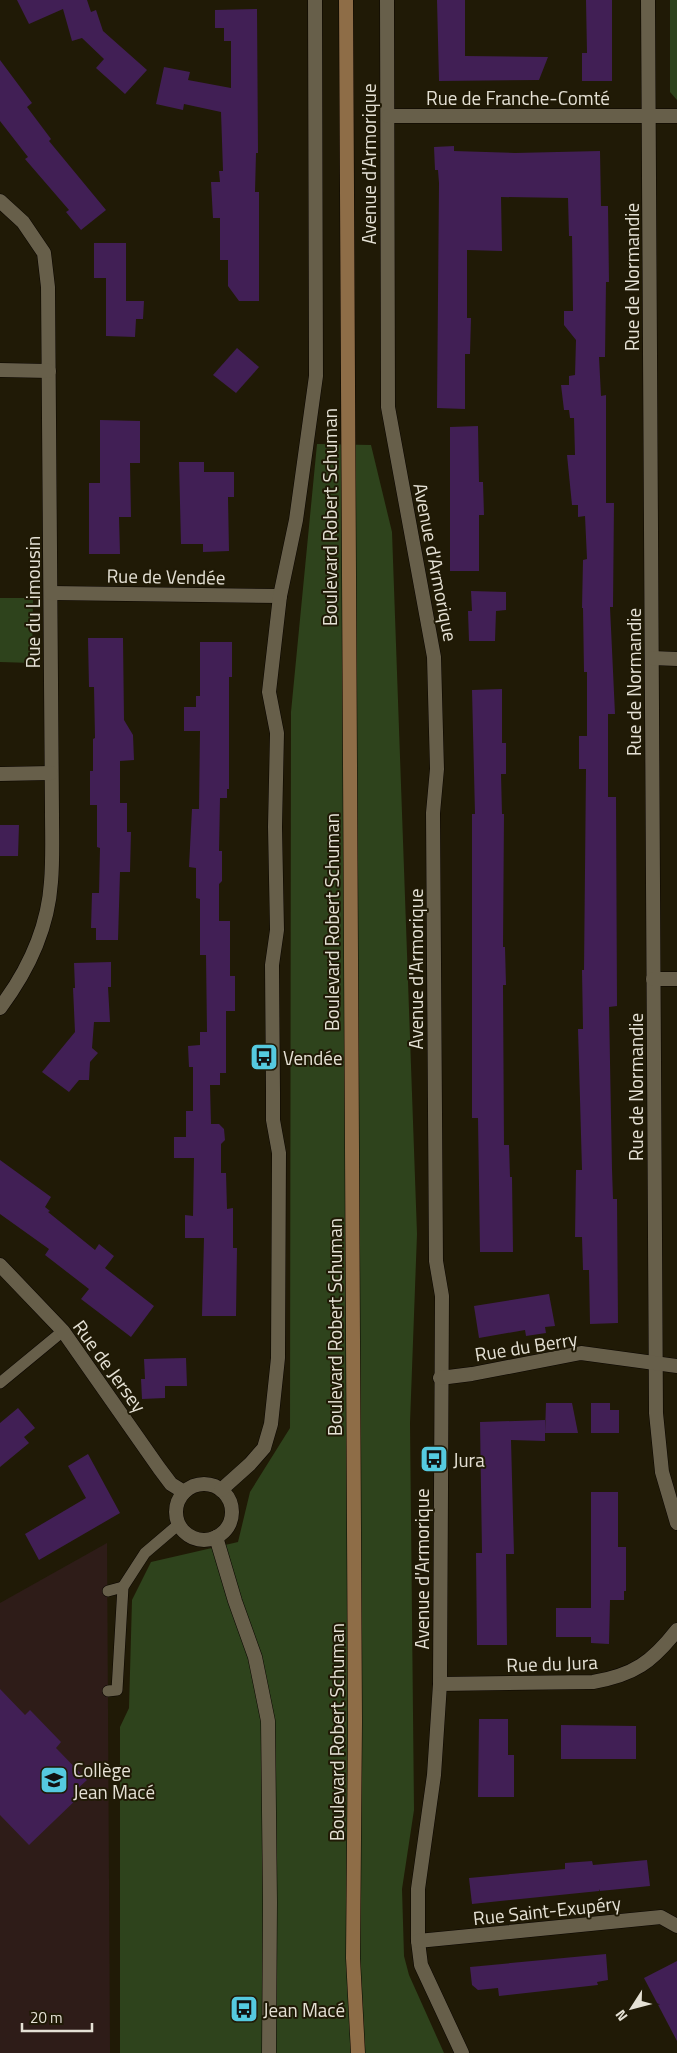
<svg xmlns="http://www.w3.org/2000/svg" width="677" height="2053" font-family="'Titillium Web',sans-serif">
  <rect width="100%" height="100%" fill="#201a06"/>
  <polygon fill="#2e1c18" points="107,1543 110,2053 0,2053 0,1603"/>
  <g fill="#2e431c">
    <polygon points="670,0 677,0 677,100 670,92"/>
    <polygon points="317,444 371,445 392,532 417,1234 410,1423 414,1810 402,1889 404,1956 409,1975 444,2053 120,2053 120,1727 129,1708 132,1600 151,1562 238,1542 250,1492 290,1428 291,712"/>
    <polygon points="0,598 33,598 32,663 0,662"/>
  </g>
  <g fill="#411f55">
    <polygon points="17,0 87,0 91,12 96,10 103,31 147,70 125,94 96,68 104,59 82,38 72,41 63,9 29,24"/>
    <polygon points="437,0 465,0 465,56 548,57 539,80 439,81"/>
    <polygon points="586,0 612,0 612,81 582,81 582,53 587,53"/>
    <polygon points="257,9 258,153 256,153 255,192 259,192 259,301 239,301 228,286 228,260 220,260 220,218 213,218 211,182 220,182 219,171 223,171 221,112 184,104 183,110 156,104 164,67 190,72 188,80 231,88 231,41 224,41 224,28 215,28 215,10"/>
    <polygon points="0,60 32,103 27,107 51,139 49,141 106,210 81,230 66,212 69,210 25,159 28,157 0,121"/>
    <polygon points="454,146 454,151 515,153 600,151 601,206 608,206 609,282 606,282 605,357 599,357 601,396 606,395 606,503 614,503 613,607 610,607 615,714 608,714 608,797 616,797 617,1006 609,1007 612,1169 613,1199 617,1199 618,1323 590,1324 589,1270 583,1270 582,1237 575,1237 576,1170 582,1170 578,1029 583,1029 582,970 584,970 586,769 579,769 579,736 587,736 587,672 584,672 583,608 582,608 583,560 587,559 585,516 578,517 578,505 572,505 567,455 575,455 574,418 570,418 569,410 564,410 561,385 569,385 569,376 575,375 576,340 564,325 564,311 573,311 572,236 569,236 568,198 501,197 502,251 467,250 467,318 471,318 470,354 465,354 465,409 437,408 439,183 438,170 435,170 434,147"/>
    <polygon points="94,243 126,243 126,301 144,301 143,319 136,319 135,337 106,336 106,278 94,278"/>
    <polygon points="237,348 259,367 236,393 213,375"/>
    <polygon points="100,420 140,421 140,463 130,463 131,517 119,517 120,554 89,554 89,483 100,483"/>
    <polygon points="478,426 479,482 483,482 484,515 479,515 479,571 450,571 450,427"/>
    <polygon points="179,462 204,462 204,472 234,472 234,497 228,497 229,551 203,552 203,544 181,544"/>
    <polygon points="471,591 506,592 506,610 496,611 495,641 469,641 468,611 472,611"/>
    <polygon points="88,638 123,638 124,720 133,735 134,760 120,761 120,803 127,803 127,832 131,832 130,872 120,872 118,940 96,940 96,928 91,928 92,893 99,893 100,848 97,847 97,805 90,805 90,771 93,771 93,739 95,738 94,687 89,687"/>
    <polygon points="200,642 232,642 232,677 229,677 229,789 227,789 227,798 220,798 219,851 222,851 222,881 219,884 219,921 230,921 230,976 235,976 235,1011 226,1011 226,1073 220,1073 220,1085 210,1085 211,1124 219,1124 224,1129 225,1140 221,1144 221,1173 226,1173 227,1209 233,1208 233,1248 237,1248 236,1316 202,1316 204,1238 185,1238 185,1215 193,1216 194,1158 174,1158 174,1137 186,1137 186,1111 193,1111 193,1067 189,1067 188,1046 200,1045 200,1032 207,1032 206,955 200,955 200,899 196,898 196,868 189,867 192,809 199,809 200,731 184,731 184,707 196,707 196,696 200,696"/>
    <polygon points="502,689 502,743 506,743 506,774 501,774 502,814 504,814 503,947 505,947 506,985 503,985 504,1145 509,1145 510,1177 512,1177 513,1252 480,1252 478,1118 472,1118 472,814 475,814 472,690"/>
    <polygon points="0,825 19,825 18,856 0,856"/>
    <polygon points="111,962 111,987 108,987 110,1022 94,1022 92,1048 98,1053 90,1062 89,1080 79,1080 69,1092 42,1072 75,1032 73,988 75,988 74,963"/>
    <polygon points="0,1160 51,1197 45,1207 50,1211 48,1212 95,1250 99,1244 114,1256 105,1268 154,1306 131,1337 81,1299 89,1289 45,1255 49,1249 0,1214"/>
    <polygon points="549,1294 555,1326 545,1327 546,1333 526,1336 525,1330 479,1338 474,1306"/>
    <polygon points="186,1358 187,1386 165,1386 165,1398 142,1399 141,1379 145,1379 144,1359"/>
    <polygon points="546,1403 572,1403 578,1433 545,1433"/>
    <polygon points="591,1403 610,1403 610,1410 619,1410 619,1433 591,1433"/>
    <polygon points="18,1408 35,1428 24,1437 29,1443 0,1467 0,1423"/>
    <polygon points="545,1420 545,1441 511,1440 514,1554 506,1554 507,1645 477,1645 476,1553 482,1553 480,1422"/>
    <polygon points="88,1454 120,1513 39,1560 25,1534 86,1498 68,1466"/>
    <polygon points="591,1492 618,1492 618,1547 626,1547 626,1591 624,1591 624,1600 610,1600 609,1644 591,1643 591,1637 556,1637 556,1608 591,1608"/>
    <polygon points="0,1689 25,1715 30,1710 61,1742 56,1748 87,1780 76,1790 81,1795 29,1845 0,1815"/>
    <polygon points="479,1719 508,1719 508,1755 514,1755 514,1797 478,1797"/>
    <polygon points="561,1725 636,1726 636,1759 561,1759"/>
    <polygon points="647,1860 650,1886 600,1891 599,1889 599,1891 472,1904 469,1878 565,1869 565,1863 592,1861 593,1865"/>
    <polygon points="606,1954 608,1980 597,1982 598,1985 499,1996 498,1988 478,1990 472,1985 470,1967"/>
    <polygon points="677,1961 677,2041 644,1978"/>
  </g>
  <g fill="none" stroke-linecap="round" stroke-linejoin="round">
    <defs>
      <g id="service">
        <polyline points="0,1383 63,1331"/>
        <polyline points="108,1591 123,1587"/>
        <polyline points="108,1691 117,1690 123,1587 145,1553 179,1524"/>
      </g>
      <g id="minor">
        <polyline points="387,0 388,407 434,657 437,769 433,813 436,1261 442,1296 440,1684 434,1775 418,1889 418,1941 421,1965 462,2053"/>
        <polyline points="648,0 656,1413 662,1472 677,1523"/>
        <polyline points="388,116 677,116"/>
        <path d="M 0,201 L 23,222 L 44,253 L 48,287 L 52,813 C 52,836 53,859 51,882 C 48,928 27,972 0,1008"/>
        <polyline points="0,370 49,371"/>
        <polyline points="51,593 280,596"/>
        <polyline points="652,658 677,659"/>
        <polyline points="0,774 51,773"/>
        <polyline points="653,979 677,979"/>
        <polyline points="0,1265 63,1331 159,1468 171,1484 184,1492"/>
        <polyline points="440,1378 472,1374 581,1353 677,1366"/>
        <circle cx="204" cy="1512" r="28"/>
        <polyline points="221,1490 250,1464 264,1448 271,1424 278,1358 279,1153 273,1120 273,1092 272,965 277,930 275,827 277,733 269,692 280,596 296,520 316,376 315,0"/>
        <polyline points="216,1537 235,1601 255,1657 268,1721 270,1902 269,2053"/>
        <path d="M 440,1684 L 593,1682 C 634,1675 652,1662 677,1630"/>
        <polyline points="418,1941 661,1917 677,1926"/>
      </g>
      <polyline id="secondary" points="346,0 355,1722 353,1958 358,2053"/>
    </defs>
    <use href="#service" stroke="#0a0500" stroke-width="12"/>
    <use href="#minor" stroke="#0a0500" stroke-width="15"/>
    <use href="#secondary" stroke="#0a0500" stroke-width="15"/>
    <use href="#service" stroke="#675f4a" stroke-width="11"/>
    <use href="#minor" stroke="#675f4a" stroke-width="14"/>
    <use href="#secondary" stroke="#8e6d47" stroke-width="14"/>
  </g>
  <defs>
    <symbol id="bus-square" viewBox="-11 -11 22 22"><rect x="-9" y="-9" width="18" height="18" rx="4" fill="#55cae0" stroke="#201a06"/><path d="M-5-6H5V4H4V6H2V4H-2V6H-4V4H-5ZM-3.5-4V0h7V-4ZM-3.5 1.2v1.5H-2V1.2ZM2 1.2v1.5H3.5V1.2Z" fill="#111"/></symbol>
    <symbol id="school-square" viewBox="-11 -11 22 22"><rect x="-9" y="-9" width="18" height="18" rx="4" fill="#55cae0" stroke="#201a06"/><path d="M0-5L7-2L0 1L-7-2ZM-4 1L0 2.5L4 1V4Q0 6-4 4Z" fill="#111"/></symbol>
  </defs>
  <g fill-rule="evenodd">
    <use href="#bus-square" x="248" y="1041" width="32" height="32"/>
    <use href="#bus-square" x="418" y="1443" width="32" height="32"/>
    <use href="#school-square" x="38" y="1764" width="32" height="32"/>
    <use href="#bus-square" x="228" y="1993" width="32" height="32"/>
  </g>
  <g text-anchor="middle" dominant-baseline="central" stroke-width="4" stroke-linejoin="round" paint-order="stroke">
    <g font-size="19" fill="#e5e1d5" stroke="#201a06">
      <text x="518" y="97">Rue de Franche-Comté</text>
      <text transform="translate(368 164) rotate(-90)">Avenue d'Armorique</text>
      <text transform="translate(631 277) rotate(-90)">Rue de Normandie</text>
      <text transform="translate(329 517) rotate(-90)">Boulevard Robert Schuman</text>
      <text transform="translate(436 562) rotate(79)">Avenue d'Armorique</text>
      <text transform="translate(166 576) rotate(1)">Rue de Vendée</text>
      <text transform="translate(32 602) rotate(-90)">Rue du Limousin</text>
      <text transform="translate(633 682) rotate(-90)">Rue de Normandie</text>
      <text transform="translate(331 922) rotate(-90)">Boulevard Robert Schuman</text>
      <text transform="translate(415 969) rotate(-90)">Avenue d'Armorique</text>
      <text transform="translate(635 1087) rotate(-90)">Rue de Normandie</text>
      <text transform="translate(334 1327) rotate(-90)">Boulevard Robert Schuman</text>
      <text transform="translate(526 1346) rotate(-9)">Rue du Berry</text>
      <text transform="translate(110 1366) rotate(54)">Rue de Jersey</text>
      <text transform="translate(421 1569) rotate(-90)">Avenue d'Armorique</text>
      <text transform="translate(552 1663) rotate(-2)">Rue du Jura</text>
      <text transform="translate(336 1732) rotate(-90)">Boulevard Robert Schuman</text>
      <text transform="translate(547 1910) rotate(-6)">Rue Saint-Exupéry</text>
    </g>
    <g font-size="19" fill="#e5e1d5" stroke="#201a06" text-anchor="start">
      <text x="283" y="1057">Vendée</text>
      <text x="453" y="1459">Jura</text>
      <text x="73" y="1769">Collège<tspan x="73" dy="22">Jean Macé</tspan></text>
      <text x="263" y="2009">Jean Macé</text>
    </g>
  </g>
  <g transform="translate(632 2008) rotate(234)" stroke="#201a06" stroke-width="4" paint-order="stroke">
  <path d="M0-4L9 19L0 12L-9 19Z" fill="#e5e1d5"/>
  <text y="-8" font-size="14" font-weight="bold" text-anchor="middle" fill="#e5e1d5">N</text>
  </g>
  <path d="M22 2023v8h70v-8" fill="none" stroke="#e5e1d5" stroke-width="2.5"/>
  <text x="30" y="2023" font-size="15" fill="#e5e1d5" stroke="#201a06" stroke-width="4" paint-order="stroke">20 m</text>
</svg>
